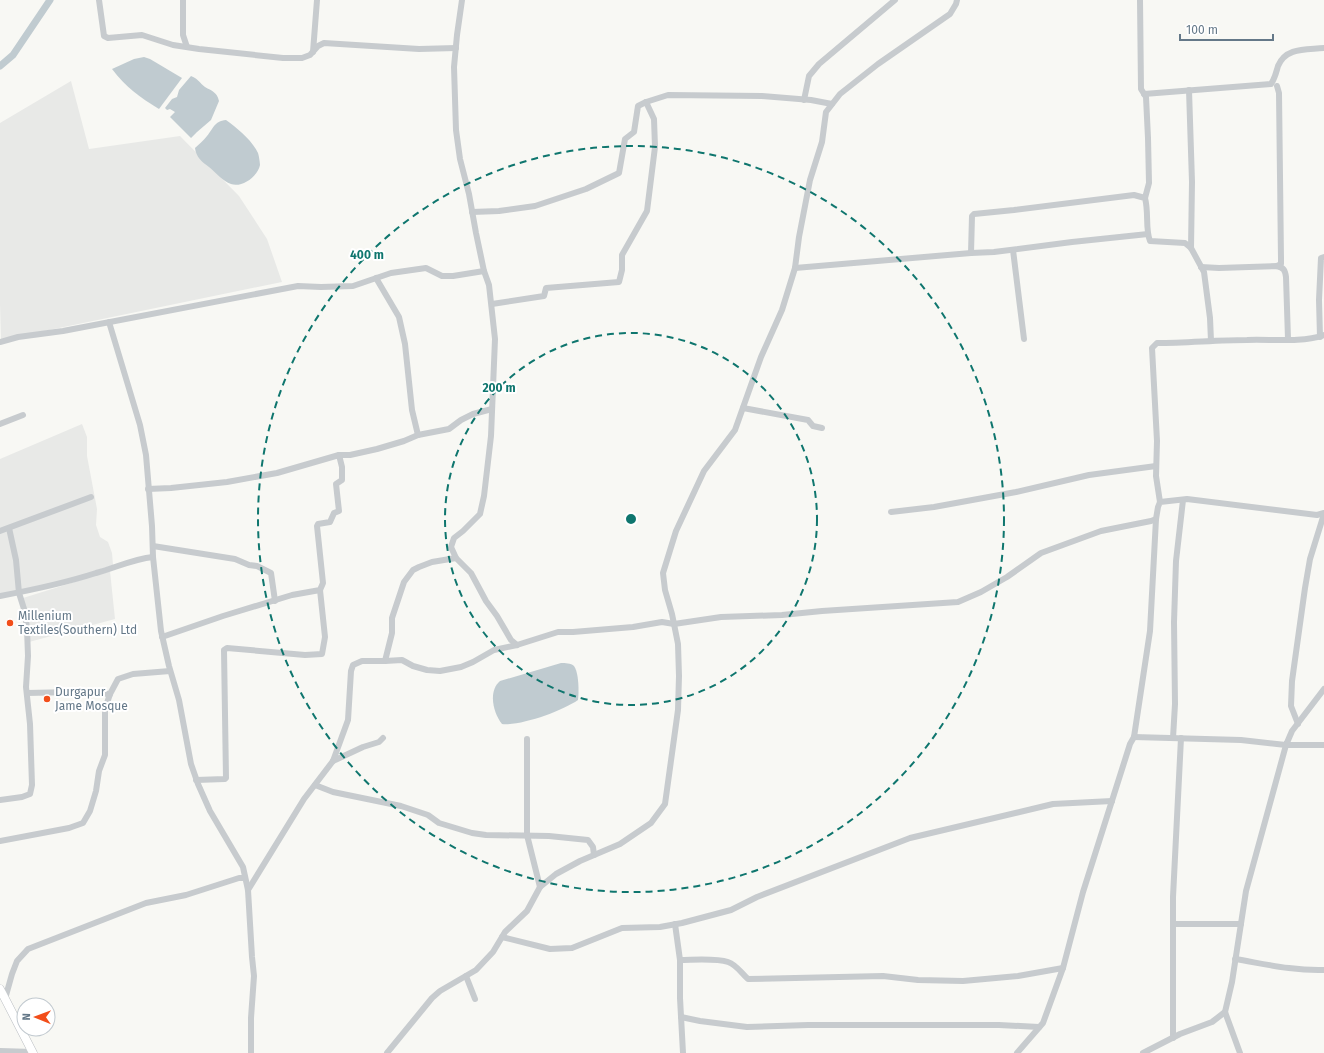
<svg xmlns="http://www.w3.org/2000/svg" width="1324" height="1053" font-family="'Fira Sans',sans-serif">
  <rect width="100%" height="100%" fill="#f8f8f4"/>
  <g fill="#e8e9e7">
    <polygon points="71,81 89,149 180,136 239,196 267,239 282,282 1,340 0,304 0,123"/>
    <polygon points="82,424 87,437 87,456 97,509 96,525 100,537 108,542 112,553 113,565 32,591 0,596 0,459"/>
    <polygon points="110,571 115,619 29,642 23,598"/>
  </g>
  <g fill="#c0cbd0">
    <path d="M 144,57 L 150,59 L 182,78 L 159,109 C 139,97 126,87 112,69 L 134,59 Z"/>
    <path d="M 191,76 C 197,78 200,83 205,87 C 212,91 217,92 219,101 L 211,120 L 197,132 L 191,138 L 170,117 L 175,112 L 170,109 L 167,110 L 165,108 L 172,99 L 177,97 L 179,90 Z"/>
    <path d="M 226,120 C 238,129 251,139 258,153 C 259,156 260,163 260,165 C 258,176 242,188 231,184 C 223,181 216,173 209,167 C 202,162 196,157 195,148 C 199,144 203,141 207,136 C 213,129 214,121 226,120 Z"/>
    <path d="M 561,663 C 565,663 571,663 574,666 C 579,673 579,692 578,700 C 562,711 521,726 502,724 C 493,713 488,691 500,681 Z"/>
  </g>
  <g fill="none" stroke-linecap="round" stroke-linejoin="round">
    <polyline stroke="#c0cbd0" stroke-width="7" points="0,66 13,55 50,0"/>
    <defs>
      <polyline id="major" points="0,989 33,1053"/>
    </defs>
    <use href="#major" stroke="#babec2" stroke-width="9"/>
    <g stroke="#c7cbce" stroke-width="6">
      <polyline points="99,0 104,36 108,38 142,35 173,45 199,49 283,58 302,58 310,55 318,46 324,43 419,49 456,48"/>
      <polyline points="183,0 183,35 187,47"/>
      <polyline points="462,0 457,35 454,67 456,130 460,159 469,194 476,233 484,271 489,285 495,339 491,436 484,496 480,514 463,531 454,538 451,547 456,558 471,573 486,601 497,616 511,640 517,645"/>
      <polyline points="1140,0 1141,89 1146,97 1148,138 1149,183 1145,198"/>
      <polyline points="313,52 317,0"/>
      <polyline points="1189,90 1192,182 1191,248"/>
      <path d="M 1144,94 L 1271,84 C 1275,78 1276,73 1278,66 C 1286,47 1306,50 1324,48"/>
      <polyline points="804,100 809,76 819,64 895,0"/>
      <polyline points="472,212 499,211 535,206 586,189 619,173 625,139 634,132 638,106 646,102 668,95 762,96 811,100 832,104"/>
      <polyline points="1013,250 1024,339"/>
      <polyline points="971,253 994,252 1072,242 1148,234"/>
      <polyline points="1277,266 1281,264 1281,259 1279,93 1277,86"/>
      <path d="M 1201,267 L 1219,268 L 1277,266 C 1284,268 1285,270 1286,277 L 1288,339"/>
      <path d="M 795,268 L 971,253 L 972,216 L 974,214 L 1014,210 L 1134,195 L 1145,198 C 1149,213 1145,228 1150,241 L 1185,243 L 1191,248 L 1204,272 L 1210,318 L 1211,341"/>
      <polyline points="376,278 399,317 405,344 412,410 418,435"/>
      <polyline points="492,304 544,296 546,288 619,282 622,270 622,255 647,211 655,147 654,119 646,102"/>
      <polyline points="109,322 140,425 146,455 152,526 153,557 161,631 169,666 179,700 191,764 198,784 210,811 243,867 248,890 252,957 254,976 251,1018 251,1053"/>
      <polyline points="1320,337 1319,300 1321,258 1324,257"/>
      <polyline points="0,342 18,337 63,331 298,286 321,287 353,286 391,273 426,268 442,276 453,276 484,271"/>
      <polyline points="743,408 808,420 813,426 822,428"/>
      <polyline points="0,424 23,415"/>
      <polyline points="148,489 171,488 227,482 277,473 339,455 350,455 377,449 404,441 418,435 449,429 461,420 473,414 492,409"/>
      <path d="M 1160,502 L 1156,476 L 1157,441 L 1152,348 L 1157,343 C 1187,343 1217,340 1247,340 C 1272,339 1300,343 1324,335"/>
      <polyline points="891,512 934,507 1016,492 1089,475 1156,466"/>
      <polyline points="0,531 91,497"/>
      <polyline points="153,546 235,559 249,565 257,566 271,573 275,601"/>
      <path d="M 0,596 C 32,590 65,583 96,573 C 115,568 133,559 153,557"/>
      <polyline points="162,637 223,616 292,595 320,590 323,583 317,526 318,524 330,522 334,513 339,511 336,484 342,480 342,467 339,455"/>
      <polyline points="385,661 402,660 413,666 427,670 440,671 461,667 473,662 494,650 517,645 558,632 573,632 633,627 662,622 674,624 721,617 782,615 822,611 958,602 981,592 1007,577 1041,553 1101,531 1151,521 1156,519 1158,507 1160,502 1187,499 1317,515 1324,513"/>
      <polyline points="27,693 74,692 110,694"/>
      <polyline points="1298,724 1291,706 1292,681 1305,588 1310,559 1324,514"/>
      <polyline points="1134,737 1241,740 1286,745 1292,731 1324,689"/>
      <polyline points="1173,738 1175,704 1174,622 1176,561 1183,500"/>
      <polyline points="527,739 527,835 540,887"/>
      <polyline points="333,761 363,747 379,742 383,738"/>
      <polyline points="196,780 225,779 226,778 224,650 227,648 305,655 322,654 325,637 320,590"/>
      <polyline points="315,785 333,792 401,806 428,815 439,823 472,833 486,835 549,836 588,840 593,847 594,855"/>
      <polyline points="0,800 22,797 30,794 32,785 30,724 26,687 28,656 27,629 25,612 19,593 16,560 9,528"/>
      <polyline points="0,841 69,828 83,823 90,811 96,791 99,771 105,755 105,709 110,694 118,679 133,674 170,671"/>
      <polyline points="248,890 304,799 333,761 348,720 351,671 353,665 362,661 385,661 392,633 392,618 404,582 413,570 419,567 432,562 456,558"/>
      <polyline points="675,924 680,960 680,998 683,1053"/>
      <polyline points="1173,924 1241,924"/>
      <polyline points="502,937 550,949 572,948 622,928 660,927 682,923 731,910 757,897 910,838 1053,804 1112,801"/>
      <path d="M 1235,959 C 1265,964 1294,971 1324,970"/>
      <path d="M 680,960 C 693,960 716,958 728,962 C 737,965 741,973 748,979 L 883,976 L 918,980 L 963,981 L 1018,976 L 1063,968"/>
      <polyline points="466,976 475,999"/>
      <polyline points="5,999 12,974 17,961 28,949 146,903 186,895 239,878 245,878"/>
      <polyline points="681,1017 700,1021 747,1027 808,1025 999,1025 1039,1027"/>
      <polyline points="1173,1038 1173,897 1181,738"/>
      <polyline points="0,1051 33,1052"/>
      <polyline points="387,1053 432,998 440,991 476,970 493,952 505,932 527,911 540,887 556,874 580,861 620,844 651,823 665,804 678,710 679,676 678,644 672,614 665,590 663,573 676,531 704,471 735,430 761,357 782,310 795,268 799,237 810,180 822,142 826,112 840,94 878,64 950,14 956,4 957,0"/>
      <polyline points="1017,1053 1043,1023 1063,968 1083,892 1130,744 1134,737 1150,631 1156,519"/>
      <polyline points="1143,1053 1180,1034 1212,1022 1225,1012"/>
      <polyline points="1240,1053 1225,1012 1232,982 1246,891 1286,745 1324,745"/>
    </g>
    <use href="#major" stroke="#fff" stroke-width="8"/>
  </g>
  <g fill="none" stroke="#0f766e" stroke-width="2" stroke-dasharray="7 5">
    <circle cx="631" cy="519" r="186"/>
    <circle cx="631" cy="519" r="373"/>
  </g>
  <g fill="#f24e1a" stroke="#fff" stroke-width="1.5">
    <circle cx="10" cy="623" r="4"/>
    <circle cx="47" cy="699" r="4"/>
  </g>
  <g text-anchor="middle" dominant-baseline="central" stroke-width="4" stroke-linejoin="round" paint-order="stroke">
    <g font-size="12" fill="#647888" stroke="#fff" text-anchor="start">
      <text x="18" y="616">Millenium<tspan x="18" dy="14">Textiles(Southern) Ltd</tspan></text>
      <text x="55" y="692">Durgapur<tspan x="55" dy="14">Jame Mosque</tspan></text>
    </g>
  </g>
  <circle cx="631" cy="519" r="6" fill="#0f766e" stroke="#fff" stroke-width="2"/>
  <g font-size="12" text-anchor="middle" font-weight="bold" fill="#0f766e" stroke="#fff" stroke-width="4" stroke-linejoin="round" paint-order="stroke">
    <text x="367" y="259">400 m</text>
    <text x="499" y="392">200 m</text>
  </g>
  <g transform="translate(36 1017) rotate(271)"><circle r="19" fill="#ffffff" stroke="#c1c9cf"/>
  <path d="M0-3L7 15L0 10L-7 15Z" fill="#f24e1a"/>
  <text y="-6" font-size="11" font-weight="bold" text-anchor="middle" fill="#647888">N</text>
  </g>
  <path d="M1180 34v6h93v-6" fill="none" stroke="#647888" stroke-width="2"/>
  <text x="1186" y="34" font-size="12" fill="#647888" stroke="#ffffff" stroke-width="3" paint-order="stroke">100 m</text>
</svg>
